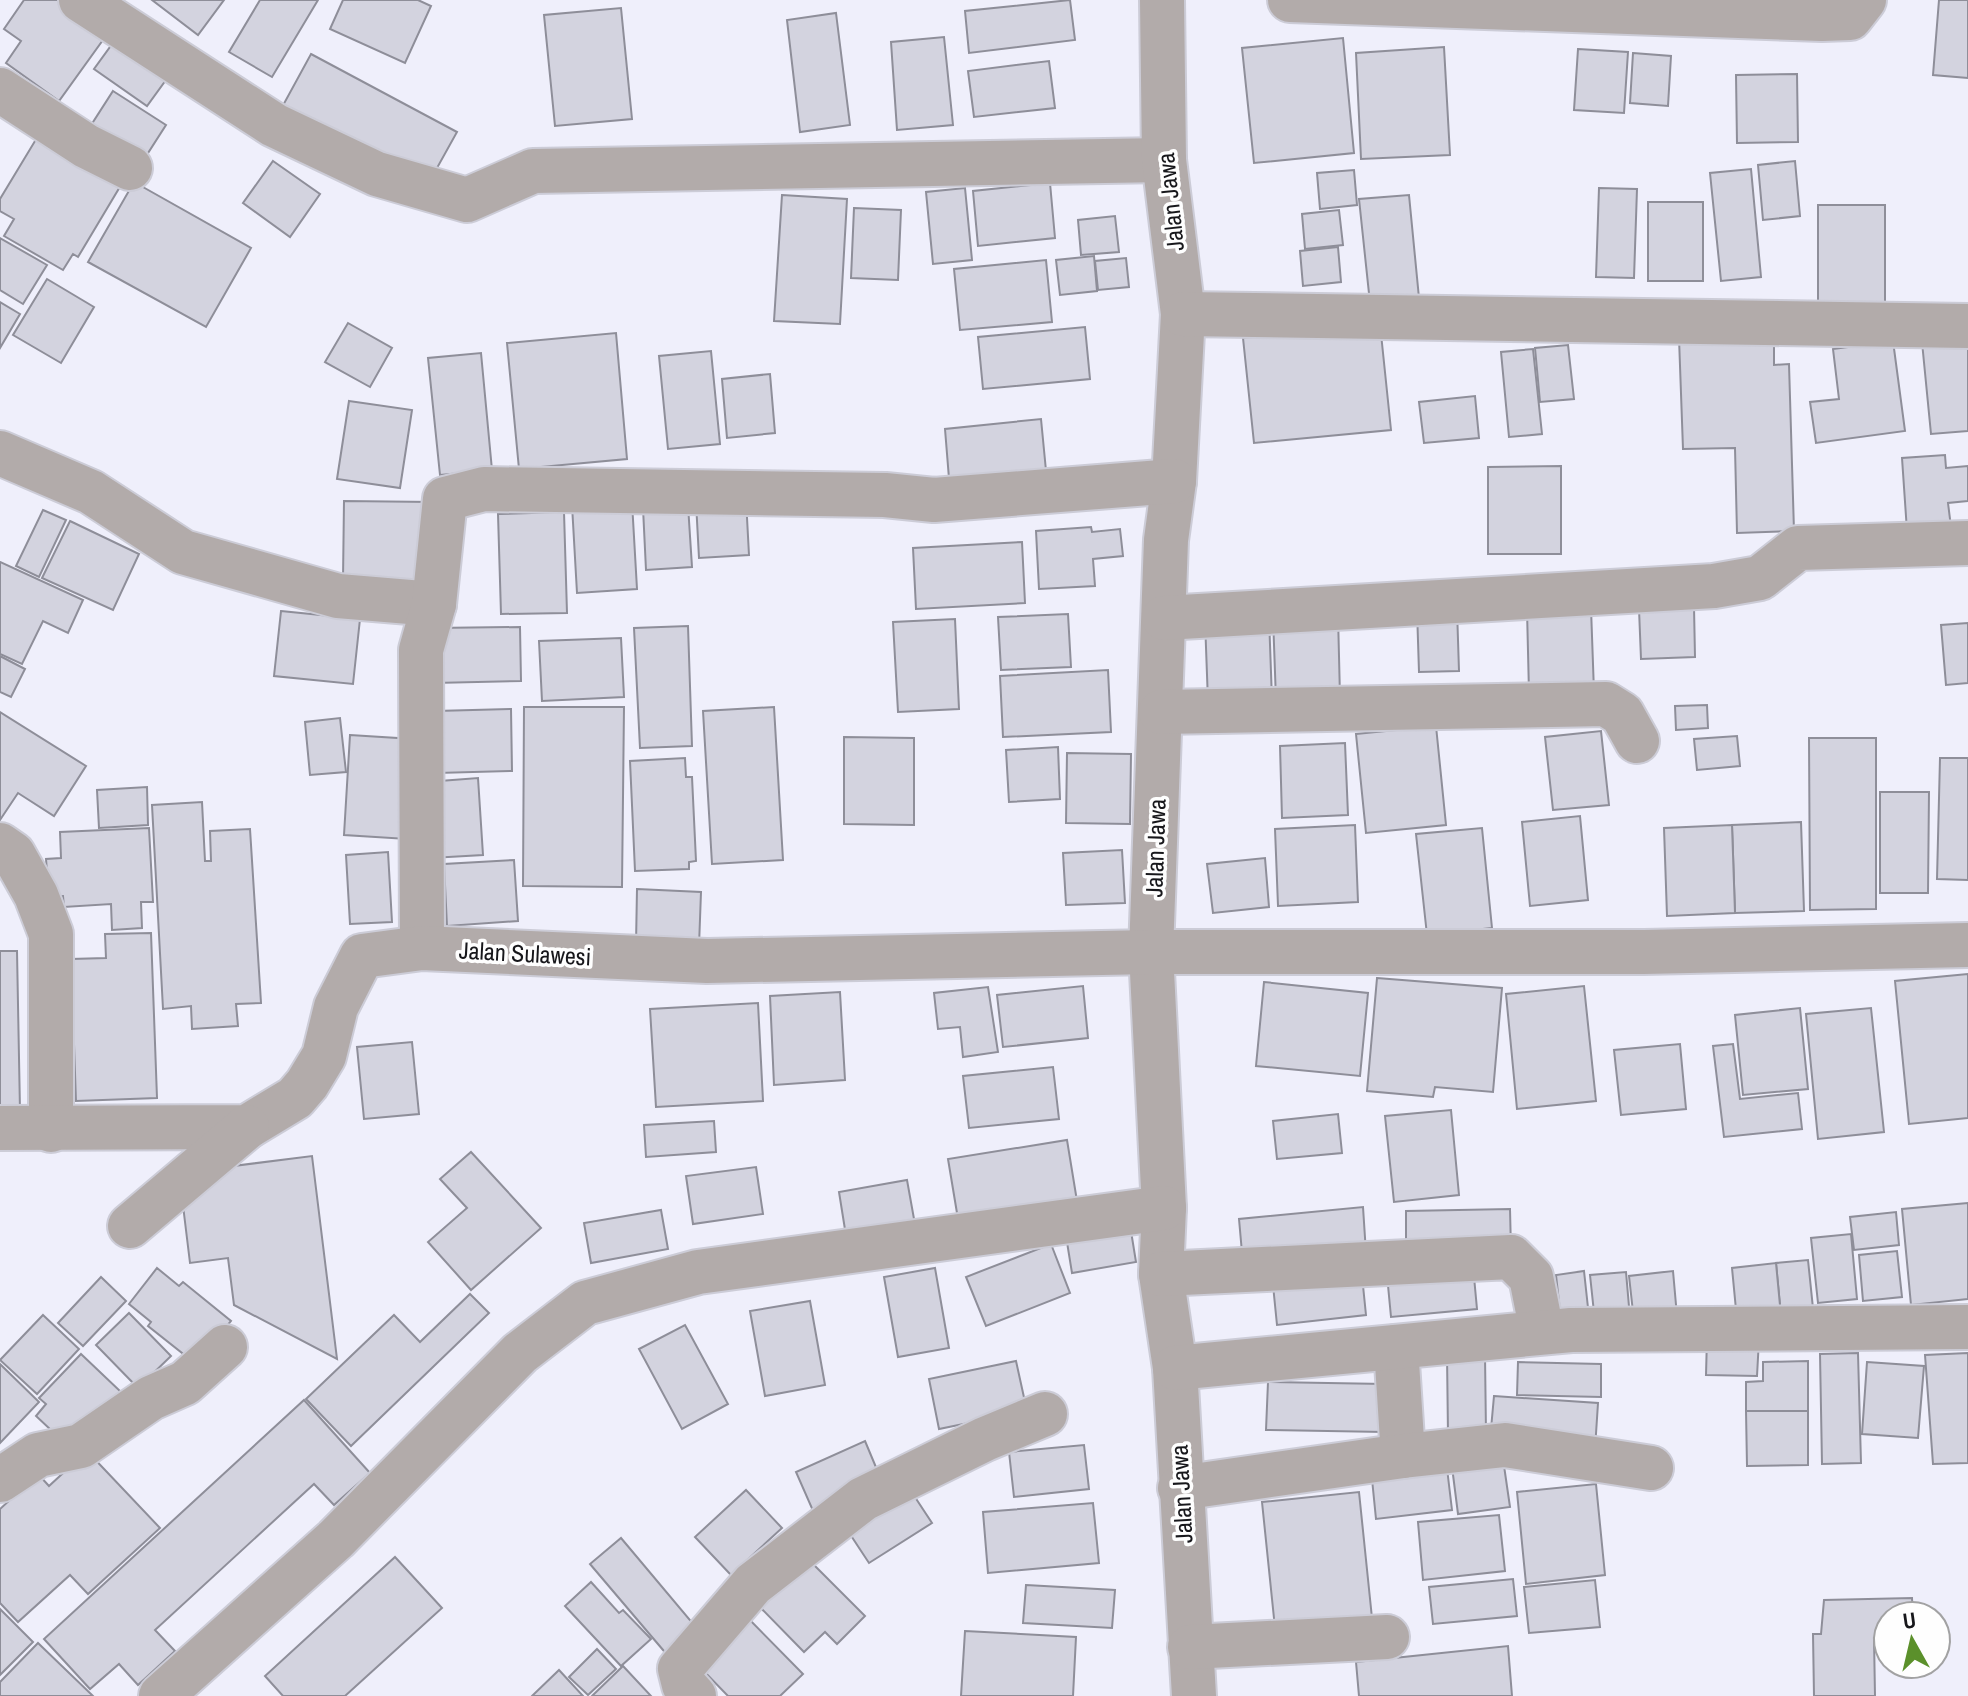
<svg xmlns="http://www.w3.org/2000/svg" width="1968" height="1696" font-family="'Archivo Narrow',sans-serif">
  <rect width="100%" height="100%" fill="#efeffb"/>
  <g fill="#d3d3df" stroke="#8e8e99" stroke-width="2">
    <polygon points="24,0 76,0 113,26 59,101 6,63 21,41 4,29"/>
    <polygon points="152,0 224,0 198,35"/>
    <polygon points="260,0 318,0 272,77 229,52"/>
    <polygon points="343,0 418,0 431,6 405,63 330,29"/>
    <polygon points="1070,0 1075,40 969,53 965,11"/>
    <polygon points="1939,0 1968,0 1968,78 1933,75"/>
    <polygon points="621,8 632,119 555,126 544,15"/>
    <polygon points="836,13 850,125 800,132 787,20"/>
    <polygon points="118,36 171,73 147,106 94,69"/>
    <polygon points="944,37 953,125 897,130 891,42"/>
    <polygon points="1343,38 1354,153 1254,163 1242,48"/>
    <polygon points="1444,47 1450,155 1361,159 1356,53"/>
    <polygon points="1578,49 1628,52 1624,113 1574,110"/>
    <polygon points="1633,53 1671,56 1668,106 1630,103"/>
    <polygon points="311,54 457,132 427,186 281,109"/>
    <polygon points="1049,61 1055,108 974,117 968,71"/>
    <polygon points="1797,74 1798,142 1737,143 1736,75"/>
    <polygon points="113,91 166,125 139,167 86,133"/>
    <polygon points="38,136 121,185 78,257 73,254 63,270 4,236 14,219 0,211 0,199"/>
    <polygon points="273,161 320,194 290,237 243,203"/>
    <polygon points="1795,161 1800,216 1763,220 1758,165"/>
    <polygon points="1751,169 1761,277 1721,281 1710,173"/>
    <polygon points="1354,170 1357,205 1320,209 1317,173"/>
    <polygon points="134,182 251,248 206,327 88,262"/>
    <polygon points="1050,183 1055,238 978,246 973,191"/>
    <polygon points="965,188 972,260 933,264 926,192"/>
    <polygon points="1599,188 1637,189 1634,278 1596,277"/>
    <polygon points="782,195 847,199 840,324 774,321"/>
    <polygon points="1409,195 1419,298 1370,303 1359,199"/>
    <rect x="1648" y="202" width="55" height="79"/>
    <polygon points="1818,205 1885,205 1885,307 1818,308"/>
    <polygon points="854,208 901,210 898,280 851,278"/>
    <polygon points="1339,210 1343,245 1305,249 1302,214"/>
    <polygon points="1115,216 1119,252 1081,255 1078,220"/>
    <polygon points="0,238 47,265 23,304 0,290"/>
    <polygon points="1338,247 1341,282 1303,286 1300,251"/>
    <polygon points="1094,256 1097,291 1060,295 1056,260"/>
    <polygon points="1126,258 1129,287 1098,290 1095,261"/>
    <polygon points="1046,260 1052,322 960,330 954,269"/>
    <polygon points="47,279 94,307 61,363 13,335"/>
    <polygon points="0,302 20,314 0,348"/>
    <polygon points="348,323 392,348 370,387 325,362"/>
    <polygon points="1380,324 1391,430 1254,443 1243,338"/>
    <polygon points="1085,327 1090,379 983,389 978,337"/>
    <polygon points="616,333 627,459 519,469 507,343"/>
    <polygon points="1774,334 1774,365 1789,364 1794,531 1737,533 1735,448 1683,449 1679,338"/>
    <polygon points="1968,337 1968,431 1931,434 1922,342"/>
    <polygon points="1893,341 1905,431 1816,443 1810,402 1839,399 1833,349"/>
    <polygon points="1568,345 1574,399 1540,402 1535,348"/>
    <polygon points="1533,349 1542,434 1509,437 1501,352"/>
    <polygon points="711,351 720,444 668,449 659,356"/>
    <polygon points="481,353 492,470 440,475 428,358"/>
    <polygon points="770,374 775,433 727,438 722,379"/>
    <polygon points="1475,396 1479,438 1424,443 1419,402"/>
    <polygon points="349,401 412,410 400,488 337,479"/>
    <polygon points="1041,419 1047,481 950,491 945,429"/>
    <polygon points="1945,455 1946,468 1968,466 1968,501 1948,503 1951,527 1907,531 1902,458"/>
    <polygon points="1561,466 1561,554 1488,554 1488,467"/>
    <polygon points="746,499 749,555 699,558 696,502"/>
    <polygon points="344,501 433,502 432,581 343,580"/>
    <polygon points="632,502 637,589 577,593 572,505"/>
    <polygon points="688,505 692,567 646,570 643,508"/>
    <polygon points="43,510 66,520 39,577 16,566"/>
    <polygon points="564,512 567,613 501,614 498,514"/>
    <polygon points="70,521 139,554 113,610 42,578"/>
    <polygon points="1091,527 1092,532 1120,529 1123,556 1093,559 1095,586 1039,589 1036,531"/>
    <polygon points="1022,542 1025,603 916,609 913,548"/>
    <polygon points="0,562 83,600 68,633 43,621 22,664 0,654"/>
    <polygon points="1694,607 1695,657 1641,659 1639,609"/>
    <polygon points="1591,608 1594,692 1529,693 1527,610"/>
    <polygon points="1457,609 1459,671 1419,672 1417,610"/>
    <polygon points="281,611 360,619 353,684 274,676"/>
    <polygon points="1068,614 1071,667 1001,670 998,617"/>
    <polygon points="1338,615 1340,697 1276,700 1273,617"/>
    <polygon points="1269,617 1272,700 1208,702 1205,620"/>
    <polygon points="955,619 959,709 898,712 893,622"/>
    <polygon points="1968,623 1968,683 1946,685 1941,625"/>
    <polygon points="688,626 692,746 640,748 634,628"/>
    <polygon points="520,627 521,681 434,683 433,628"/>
    <polygon points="621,638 624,697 542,701 539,641"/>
    <polygon points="0,656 25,669 11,697 0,692"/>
    <polygon points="1108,670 1111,732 1003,737 1000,676"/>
    <polygon points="1707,705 1708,728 1676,730 1675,706"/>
    <polygon points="524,707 624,707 622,887 523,886"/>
    <polygon points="774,707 783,860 712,864 703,711"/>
    <polygon points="511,709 512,771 437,773 436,711"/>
    <polygon points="0,712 86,766 54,816 18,793 0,820"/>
    <polygon points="340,718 346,772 310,775 305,722"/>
    <polygon points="1436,726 1446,825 1366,833 1356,734"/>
    <polygon points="1601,731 1609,805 1553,810 1545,737"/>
    <polygon points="350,735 413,739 407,839 344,835"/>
    <polygon points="1737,736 1740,766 1697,770 1694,739"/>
    <polygon points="844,737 914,738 914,825 844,824"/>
    <polygon points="1809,738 1876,738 1876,909 1810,910"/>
    <polygon points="1345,743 1348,815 1282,818 1280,746"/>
    <polygon points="1058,747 1060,799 1009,802 1006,750"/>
    <polygon points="1067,753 1131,754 1130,824 1066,823"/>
    <polygon points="685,758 686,777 692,777 696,861 689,862 689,869 635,871 630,761"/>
    <polygon points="1940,758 1968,758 1968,880 1937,879"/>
    <polygon points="478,778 483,855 431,858 427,782"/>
    <polygon points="147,787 148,825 99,828 97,790"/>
    <polygon points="1880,792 1929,792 1928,893 1880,893"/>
    <polygon points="202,802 205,861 211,861 210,831 250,829 261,1003 236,1004 238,1026 192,1029 191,1006 163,1009 152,805"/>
    <polygon points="1580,816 1588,900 1530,906 1522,822"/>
    <polygon points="1801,822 1804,911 1735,913 1732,825"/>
    <polygon points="1355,825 1358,902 1278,906 1275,829"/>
    <polygon points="1732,825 1735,913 1667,916 1664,828"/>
    <polygon points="149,828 153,902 141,902 142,928 112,930 111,904 64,907 63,896 49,897 46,859 61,858 60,832"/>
    <polygon points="1482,828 1492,928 1427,935 1416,834"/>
    <polygon points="1122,850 1125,903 1066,905 1063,853"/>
    <polygon points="388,852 392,922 350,924 346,855"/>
    <polygon points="1265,858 1269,907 1213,913 1207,864"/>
    <polygon points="514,860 518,921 447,926 444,864"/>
    <polygon points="637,889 701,892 699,946 636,944"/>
    <polygon points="151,933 157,1098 76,1101 71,959 106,958 105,934"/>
    <polygon points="0,951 17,951 20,1111 0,1111"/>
    <polygon points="1968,974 1968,1118 1909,1124 1895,981"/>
    <polygon points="1377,978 1502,988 1493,1092 1435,1087 1433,1097 1367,1091"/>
    <polygon points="1264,982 1368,993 1360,1076 1256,1066"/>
    <polygon points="1083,986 1088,1038 1003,1047 997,995"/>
    <polygon points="1584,986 1596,1101 1517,1109 1506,994"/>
    <polygon points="988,987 998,1052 963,1057 960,1027 938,1029 934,993"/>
    <polygon points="840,992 845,1080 774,1085 770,996"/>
    <polygon points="758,1003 763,1101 656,1107 650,1009"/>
    <polygon points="1800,1008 1808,1089 1743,1095 1735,1015"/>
    <polygon points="1871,1008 1884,1132 1818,1139 1806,1014"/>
    <polygon points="412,1042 419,1114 364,1119 357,1047"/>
    <polygon points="1680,1044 1686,1109 1621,1115 1614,1050"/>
    <polygon points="1733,1044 1740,1099 1798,1093 1802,1129 1724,1137 1713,1046"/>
    <polygon points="1053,1067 1059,1119 969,1128 963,1076"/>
    <polygon points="1451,1110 1459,1195 1394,1202 1385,1116"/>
    <polygon points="1338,1114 1342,1153 1277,1159 1273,1121"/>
    <polygon points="714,1121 716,1152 646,1157 644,1125"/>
    <polygon points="1067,1140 1077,1201 958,1219 948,1159"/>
    <polygon points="471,1152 541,1228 471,1290 428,1242 467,1208 440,1179"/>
    <polygon points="312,1156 337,1359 234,1305 228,1258 190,1263 181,1189 202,1170"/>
    <polygon points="756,1167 763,1214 693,1224 686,1176"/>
    <polygon points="907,1180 916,1230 847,1242 839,1192"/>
    <polygon points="1968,1203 1968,1299 1911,1305 1902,1209"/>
    <polygon points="1363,1207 1366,1253 1243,1264 1239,1219"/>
    <polygon points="1510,1209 1511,1250 1406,1252 1406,1211"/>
    <polygon points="661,1210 668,1249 591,1263 584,1223"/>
    <polygon points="1896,1212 1899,1245 1854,1250 1850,1217"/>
    <polygon points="1130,1225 1136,1262 1072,1273 1066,1236"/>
    <polygon points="1851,1234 1857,1299 1818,1303 1811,1238"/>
    <polygon points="1051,1244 1070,1293 986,1326 966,1277"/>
    <polygon points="1897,1251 1902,1297 1863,1301 1859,1255"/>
    <polygon points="1808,1260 1814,1318 1781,1316 1776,1263"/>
    <polygon points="1776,1263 1781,1316 1737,1320 1732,1268"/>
    <polygon points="1361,1266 1366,1315 1277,1325 1272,1275"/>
    <polygon points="1473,1266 1477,1309 1391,1317 1387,1275"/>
    <polygon points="157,1268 179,1286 183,1282 231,1321 196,1364 148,1326 151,1322 129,1304"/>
    <polygon points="935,1268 949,1348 898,1357 884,1277"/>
    <polygon points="1584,1271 1589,1317 1561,1320 1556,1275"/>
    <polygon points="1673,1271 1677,1316 1634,1321 1629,1276"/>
    <polygon points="1626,1272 1630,1318 1595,1322 1590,1275"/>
    <polygon points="101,1277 126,1301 83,1346 58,1323"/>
    <polygon points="470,1294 489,1313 351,1446 306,1399 394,1315 420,1342"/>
    <polygon points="810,1301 825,1385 765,1396 750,1311"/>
    <polygon points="129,1313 171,1356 138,1388 96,1345"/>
    <polygon points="43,1315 79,1349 37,1394 0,1360"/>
    <polygon points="685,1325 728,1404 682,1429 639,1349"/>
    <polygon points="1707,1337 1759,1339 1757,1376 1706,1375"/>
    <polygon points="1858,1353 1861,1463 1822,1464 1820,1354"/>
    <polygon points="1968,1353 1968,1463 1933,1464 1925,1355"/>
    <polygon points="81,1354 121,1392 68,1446 36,1416 46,1404 39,1398"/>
    <polygon points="1447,1355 1485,1355 1486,1433 1448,1434"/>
    <polygon points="1016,1361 1027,1411 939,1429 929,1379"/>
    <polygon points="1808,1361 1808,1411 1746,1411 1746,1382 1763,1381 1763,1362"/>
    <polygon points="1518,1362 1601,1364 1601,1397 1517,1395"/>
    <polygon points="1867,1362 1924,1366 1918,1438 1862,1434"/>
    <polygon points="0,1364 39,1402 0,1443"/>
    <polygon points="1268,1382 1385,1384 1384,1432 1266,1430"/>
    <polygon points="1494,1396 1598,1403 1595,1449 1490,1440"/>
    <polygon points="304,1400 370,1473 334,1505 314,1484 155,1630 175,1651 138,1685 119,1664 90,1689 44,1639"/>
    <polygon points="1746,1411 1808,1411 1808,1465 1747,1466"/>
    <polygon points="865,1441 883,1484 814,1513 796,1472"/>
    <polygon points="1084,1445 1089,1489 1014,1497 1009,1452"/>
    <polygon points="87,1451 160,1528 88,1594 70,1575 18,1622 0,1603 0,1509 38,1474 49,1486"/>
    <polygon points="1502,1452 1510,1507 1458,1514 1451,1459"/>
    <polygon points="1446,1460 1452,1510 1376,1519 1371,1469"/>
    <polygon points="1596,1484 1605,1575 1526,1584 1517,1492"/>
    <polygon points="907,1485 932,1523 869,1563 844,1525"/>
    <polygon points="746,1490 782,1528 731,1575 695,1537"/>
    <polygon points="1359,1492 1372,1618 1275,1628 1262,1502"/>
    <polygon points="1093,1503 1099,1563 988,1573 983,1512"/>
    <polygon points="1499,1515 1505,1571 1423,1580 1418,1522"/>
    <polygon points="621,1538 700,1632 669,1657 590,1564"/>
    <polygon points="802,1553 865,1616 837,1644 825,1632 804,1652 753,1600"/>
    <polygon points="395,1557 442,1608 345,1696 283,1696 265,1676"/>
    <polygon points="1513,1579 1517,1616 1433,1624 1429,1587"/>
    <polygon points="1595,1580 1600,1627 1529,1633 1524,1587"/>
    <polygon points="591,1582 619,1613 623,1610 651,1639 621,1666 565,1606"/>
    <polygon points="1026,1585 1115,1590 1112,1628 1023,1623"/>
    <polygon points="1912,1598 1913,1616 1888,1616 1888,1638 1874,1638 1875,1696 1814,1696 1813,1634 1821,1634 1824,1600"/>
    <polygon points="0,1609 33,1642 0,1675"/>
    <polygon points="744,1614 803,1674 780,1696 728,1696 695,1662"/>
    <polygon points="965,1631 1076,1637 1073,1696 961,1696"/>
    <polygon points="38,1643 93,1696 0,1696 0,1682"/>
    <polygon points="1508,1646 1512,1696 1359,1696 1356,1662"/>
    <polygon points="597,1649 616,1669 588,1695 569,1677"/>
    <polygon points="623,1666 651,1696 592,1696"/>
    <polygon points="559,1670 583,1696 532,1696"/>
  </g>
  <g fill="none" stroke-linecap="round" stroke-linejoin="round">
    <defs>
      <g id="minor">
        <polyline points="81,0 274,125 377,174 467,200 533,171 1164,160"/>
        <polyline points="1162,0 1164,160 1183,314 1174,481 1166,540 1151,952 1164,1208 1161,1274 1175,1368 1194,1696"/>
        <polyline points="1290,0 1822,19 1850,18 1864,0"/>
        <polyline points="0,90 86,146 130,168"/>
        <polyline points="1183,314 1968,326"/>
        <polyline points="0,453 91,492 183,552 338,596 434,604"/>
        <polyline points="1164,618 1714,586 1760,578 1798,548 1968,543"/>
        <polyline points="1161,712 1606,704 1622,714 1637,741"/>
        <polyline points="0,845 13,854 36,895 51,934 51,1130"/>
        <polyline points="422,948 421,650 434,604 445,499 484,489 885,495 934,500 1174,481"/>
        <polyline points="0,1128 247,1127 295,1098 307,1084 324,1056 336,1007 362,956 422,948 707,961 1151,952 1644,952 1968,945"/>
        <polyline points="130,1226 247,1127"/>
        <polyline points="1161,1274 1511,1257 1531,1277 1542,1332"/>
        <polyline points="1396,1347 1403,1456"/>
        <polyline points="1175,1368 1571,1330 1968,1327"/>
        <polyline points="0,1480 38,1455 81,1446 151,1398 185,1383 225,1347"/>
        <polyline points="1180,1488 1403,1456 1505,1445 1651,1468"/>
        <polyline points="1190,1647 1387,1637"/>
        <polyline points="161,1696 336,1539 520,1353 585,1303 698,1272 1164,1208"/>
        <polyline points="694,1696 684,1685 680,1669 753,1584 863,1499 985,1439 1045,1414"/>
      </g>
    </defs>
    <use href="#minor" stroke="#ccccd7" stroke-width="48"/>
    <use href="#minor" stroke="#b2abaa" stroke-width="44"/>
  </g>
  <g text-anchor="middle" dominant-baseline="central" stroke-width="7" stroke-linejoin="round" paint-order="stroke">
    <g font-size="24" fill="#17171b" stroke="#fefefe">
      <text transform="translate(1170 202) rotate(-96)">Jalan Jawa</text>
      <text transform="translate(1155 848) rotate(-88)">Jalan Jawa</text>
      <text transform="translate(525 953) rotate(3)">Jalan Sulawesi</text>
      <text transform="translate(1181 1494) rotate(-93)">Jalan Jawa</text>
    </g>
  </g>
  <g transform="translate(1912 1640) rotate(352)"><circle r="38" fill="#fefefe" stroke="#a2a2a3" stroke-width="2"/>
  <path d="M0-6L14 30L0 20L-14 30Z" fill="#5b902b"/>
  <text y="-12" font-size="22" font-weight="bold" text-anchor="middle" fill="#17171b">U</text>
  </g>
</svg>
